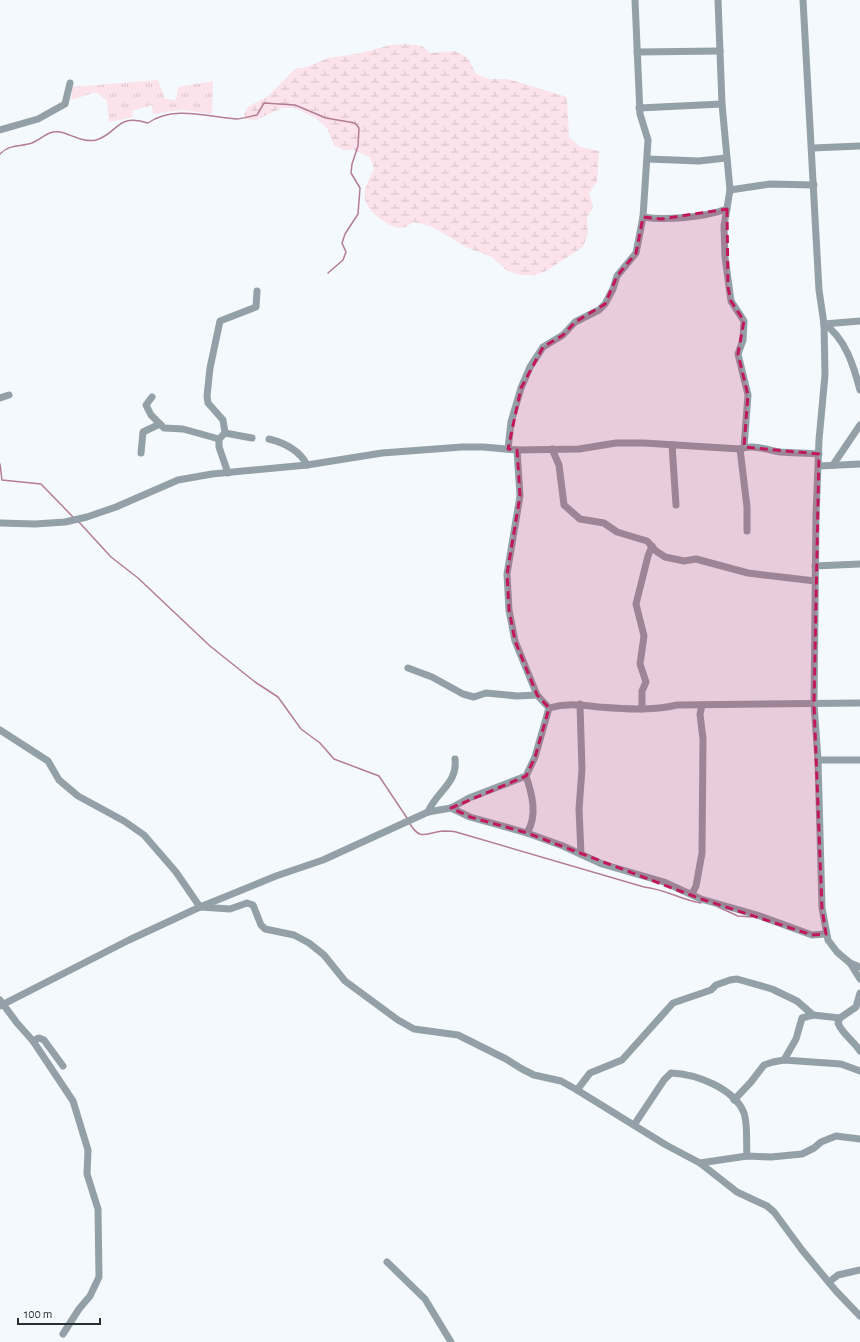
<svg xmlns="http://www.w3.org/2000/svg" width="860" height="1342" font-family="'Alegreya Sans',sans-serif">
  <defs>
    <pattern id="grass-tufts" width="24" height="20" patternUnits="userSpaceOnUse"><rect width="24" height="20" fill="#fbe2eb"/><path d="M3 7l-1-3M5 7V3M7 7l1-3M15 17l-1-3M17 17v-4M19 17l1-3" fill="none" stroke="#d7c2ca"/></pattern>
    <pattern id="wetland-marsh" width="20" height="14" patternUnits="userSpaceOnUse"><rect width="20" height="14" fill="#fbe2eb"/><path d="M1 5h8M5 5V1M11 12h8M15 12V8" fill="none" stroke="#d7c2ca"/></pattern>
  </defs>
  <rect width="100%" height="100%" fill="#f3f9fc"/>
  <polygon fill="url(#grass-tufts)" points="158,80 165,99 176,100 178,87 213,81 212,114 182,110 153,114 152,105 132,111 133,117 109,122 107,101 96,92 71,100 72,87"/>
  <path fill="url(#wetland-marsh)" d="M 406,44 L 422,46 L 430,53 L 455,51 L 468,58 L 476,74 L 489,79 L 508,79 L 567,97 L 569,137 L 580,147 L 599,151 L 597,182 L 589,193 L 593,207 L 587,217 L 588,233 L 583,247 L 546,271 L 535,275 L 520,275 L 506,270 L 492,257 L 466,247 L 431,226 L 413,222 C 410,224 406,228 402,228 C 390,229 367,211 365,199 C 363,188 370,178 374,169 L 370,157 L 354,150 L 343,150 L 334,145 L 327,128 L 314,117 L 295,108 L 282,108 L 256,120 L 246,119 L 244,114 L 248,107 L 268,96 L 295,69 L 307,67 L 328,58 L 357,54 L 391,45 Z"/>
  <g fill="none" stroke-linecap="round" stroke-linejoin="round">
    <g stroke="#b47c95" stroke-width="1.5">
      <path d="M 0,154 C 9,144 20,147 32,143 C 42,139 48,130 60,132 C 71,134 83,143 96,140 C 118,134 116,113 148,123 C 174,105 207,117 236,119 C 242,119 251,116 257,115 L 264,103 L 295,105 L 326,118 L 355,123 L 359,128 L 358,146 L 352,164 L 351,173 L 360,188 L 358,214 L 345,234 L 342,243 L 346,252 L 343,260 L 328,273"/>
      <polyline points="0,464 2,480 41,484 73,517"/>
      <polyline points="78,521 111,557 138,578 210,646 255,682 278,697 301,729 320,743 334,759 379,776 407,818"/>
      <path d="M 410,824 C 421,842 427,832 443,831 C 448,831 452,831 456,832 L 644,887 C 665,889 681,900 701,903"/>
      <polyline points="718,907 738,916 752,917"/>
    </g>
    <g stroke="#94a0a7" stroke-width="7">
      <polyline points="718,0 722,104 730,190 724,226 725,257 731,301 744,321 743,340 738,354 748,395 744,447"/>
      <polyline points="803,0 819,290 824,324 825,375 819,440 816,516 814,704 818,760 822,908 828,940 837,952 850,963 860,967"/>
      <polyline points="637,52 720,51"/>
      <polyline points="639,108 722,104"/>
      <polyline points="0,130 38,119 65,104 70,83"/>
      <polyline points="812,148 860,146"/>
      <polyline points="648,159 699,161 726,158"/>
      <polyline points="730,190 770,184 814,185"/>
      <path d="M 643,217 C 666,221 704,217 727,209"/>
      <path d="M 824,324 C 845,337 854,367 860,390"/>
      <polyline points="824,324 860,321"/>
      <polyline points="152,397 146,405 151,415 164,428 183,429 219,439"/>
      <polyline points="0,398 9,395"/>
      <polyline points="225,433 252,438"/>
      <path d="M 269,439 C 285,443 300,451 307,465"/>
      <polyline points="672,445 676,505"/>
      <polyline points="508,449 511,422 521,388 530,367 543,347 563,335 575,322 599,310 605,304 613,289 617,276 636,253 643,217 648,140 640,114 635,0"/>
      <polyline points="552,449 559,465 564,505 580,519 604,523 617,532 647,541 656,551 665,557 684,561 696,559 748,573 815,581"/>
      <polyline points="740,449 747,507 747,531"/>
      <polyline points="517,450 520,496 507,574 509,610 515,641 537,695 549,708"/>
      <polyline points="141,453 143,432 160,424"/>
      <polyline points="833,465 860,425"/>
      <polyline points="819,466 860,464"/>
      <polyline points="228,473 219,447 219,439 225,433 223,420 208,403 207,396 210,368 220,321 256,307 257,291"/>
      <path d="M 0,523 L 35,524 L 65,522 L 87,517 L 116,507 L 178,480 L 212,474 L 307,465 L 382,453 L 462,447 L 483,447 L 517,450 L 579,449 L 616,443 L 644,443 L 740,449 C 752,444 768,450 780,452 C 793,453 806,453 819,454"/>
      <polyline points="815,566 860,564"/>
      <polyline points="408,668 432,677 463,694 474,697 486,693 517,696 537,695"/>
      <polyline points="580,704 582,769 579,809 581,854"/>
      <polyline points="642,709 642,691 646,682 640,664 644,636 636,604 648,556 652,546"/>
      <polyline points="0,730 48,761 59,780 78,796 124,821 144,835 176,872 200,907 230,909 247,903 253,905 261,925 265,929 294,935 309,943 324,955 345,981 398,1020 414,1029 458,1035 506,1059 522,1069 534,1075 561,1081 577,1090 666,1145 700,1163 737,1192 767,1206 774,1212 802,1250 836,1291 860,1316"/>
      <polyline points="818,760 860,760"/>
      <path d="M 526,776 C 532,794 538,815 527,833"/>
      <polyline points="451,808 470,817 527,833 563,846 602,864 664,882 701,899 757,915 812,935 826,934"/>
      <path d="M 428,812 C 437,791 458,783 455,759"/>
      <polyline points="692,894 696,886 702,853 703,739 700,714 702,705"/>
      <polyline points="850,963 860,979"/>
      <path d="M 860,993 L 856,1007 L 840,1018 L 838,1023 C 842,1034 854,1041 860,1051"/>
      <polyline points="0,1000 17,1023 33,1041 73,1101 88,1150 87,1174 98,1209 99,1277 90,1296 79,1309 63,1334"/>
      <path d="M 0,1006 L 129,940 L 200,907 L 276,876 L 323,860 L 428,812 L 451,808 L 469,798 L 526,776 L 535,757 L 549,708 C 567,703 581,705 599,707 C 625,709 652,711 677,705 L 860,703"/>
      <polyline points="33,1041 39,1038 44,1040 63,1066"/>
      <polyline points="784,1060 796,1039 802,1018 813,1015 840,1018"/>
      <polyline points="577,1090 590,1073 622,1060 673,1003 711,990 716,985 730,980 737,979 772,989 797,1001 813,1015"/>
      <polyline points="734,1100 751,1082 764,1065 773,1062 784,1060 841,1064 860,1071"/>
      <path d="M 634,1125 L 664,1080 L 671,1073 C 696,1074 734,1088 744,1113 C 748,1125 746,1143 747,1156"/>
      <polyline points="700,1163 747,1156 771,1157 802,1154 814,1148 821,1142 836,1136 860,1139"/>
      <polyline points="387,1262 425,1299 451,1342"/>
      <polyline points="829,1282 838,1275 860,1270"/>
    </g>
  </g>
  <path fill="#c2185b" fill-opacity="0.2" stroke="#c2185b" stroke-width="3" stroke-dasharray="8 5" stroke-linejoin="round" d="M 727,209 L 728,287 L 731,301 L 744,321 L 738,354 L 748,395 L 744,447 L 819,454 L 814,704 L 822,908 L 826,934 L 812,935 L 701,899 L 527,833 L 470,817 L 451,808 L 526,776 L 535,757 L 549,708 L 537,695 L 515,641 L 509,610 L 507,574 L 520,496 L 517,450 L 508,449 L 521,388 L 543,347 L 563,335 L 575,322 L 605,304 L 617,276 L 636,253 L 643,217 L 661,219 Z"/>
  <path d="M18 1318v6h82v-6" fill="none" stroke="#253035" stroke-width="2"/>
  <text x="24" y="1318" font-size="12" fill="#253035" stroke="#f3f9fc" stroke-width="3" paint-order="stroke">100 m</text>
</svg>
